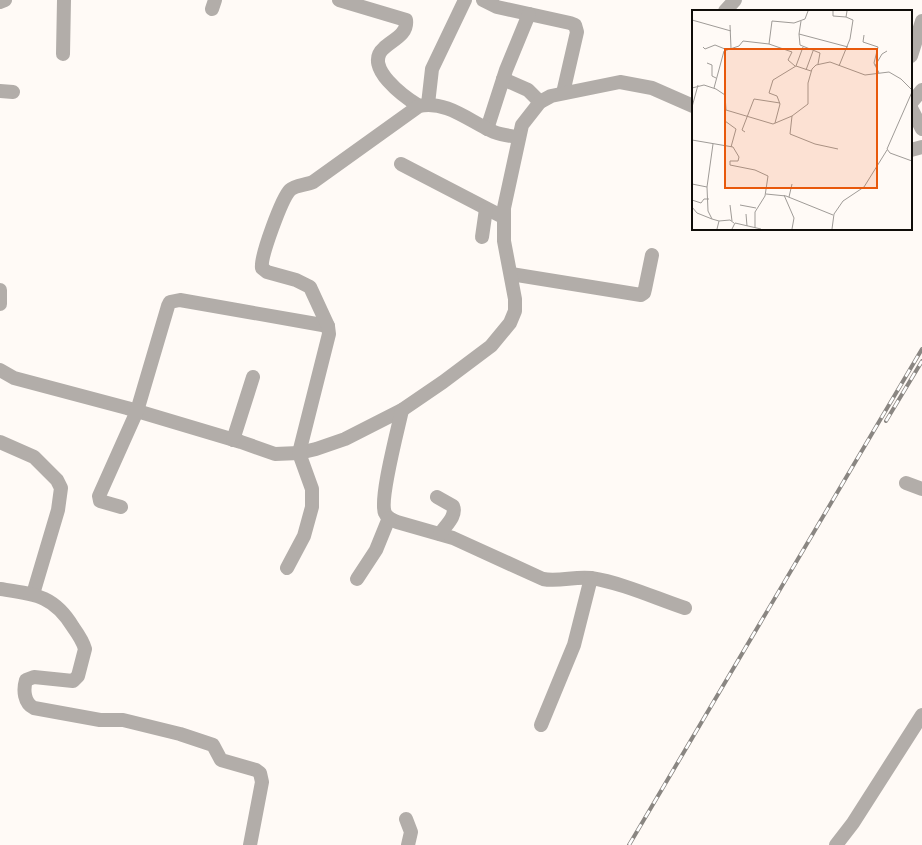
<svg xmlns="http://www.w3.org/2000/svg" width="922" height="845" font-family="'Roboto Serif',serif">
  <rect width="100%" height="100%" fill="#fffaf6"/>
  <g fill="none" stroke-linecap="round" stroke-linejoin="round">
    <g stroke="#b2ada9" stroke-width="14">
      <path d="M 339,0 L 406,20 C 408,35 392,40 384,48 C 362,67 406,98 419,106"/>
      <polyline points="483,0 497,7 570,23 575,25 577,32 563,93"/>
      <polyline points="0,2 5,0"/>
      <polyline points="212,9 215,0"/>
      <polyline points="725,11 735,0"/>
      <polyline points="63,54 64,0"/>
      <polyline points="911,56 922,21"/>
      <polyline points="503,79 528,90 540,102"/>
      <polyline points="0,91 13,92"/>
      <polyline points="911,103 922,90"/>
      <polyline points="428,104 432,69 465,0"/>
      <polyline points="911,108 922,129"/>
      <polyline points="487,129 506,70 529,14"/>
      <polyline points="911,150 922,147"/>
      <polyline points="401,164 503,217"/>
      <polyline points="482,237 486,209"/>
      <polyline points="511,274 641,295 644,293 645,289 652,255"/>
      <polyline points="0,290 0,304"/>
      <polyline points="0,370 14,378 127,408 241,442 275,454 299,453 316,449 345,439 402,410 443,382 491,346 510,323 515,311 515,299 504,241 504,208 522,125 540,102 551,96 620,82 652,88 693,106"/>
      <path d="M 402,410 C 398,429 379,500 385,513 C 387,518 393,520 397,522 L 453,538 L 543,579 C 559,582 575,576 591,578 C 623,583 655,598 685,608"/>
      <polyline points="233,440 253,377"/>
      <polyline points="0,442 34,457 57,480 61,488 58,510 33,594"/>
      <polyline points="906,483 922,489"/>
      <path d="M 437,497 L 453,506 C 457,516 446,525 440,534"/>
      <polyline points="121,507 100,501 99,496 137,411 168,306 170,302 180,300 328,326"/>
      <path d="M 287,568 L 304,536 L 312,507 L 312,489 L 299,453 L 329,334 L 328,326 L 310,287 L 296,280 L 267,272 L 262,268 C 260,257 282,198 290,190 C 295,185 306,185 313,182 L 419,106 C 447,100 470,122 494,132 C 502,135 510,136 519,137"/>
      <polyline points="357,579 376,550 389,518"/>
      <path d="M 0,589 C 34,594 54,595 73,627 C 78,634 83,641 85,649 L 78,676 L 73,681 L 34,677 L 26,680 C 23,690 24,703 34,708 L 100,720 L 123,720 L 180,734 L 213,745 L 221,760 L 256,770 L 260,773 L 262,782 L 250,845"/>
      <polyline points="541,725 574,645 591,578"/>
      <polyline points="406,819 411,832 408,845"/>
      <polyline points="836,845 853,823 922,715"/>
    </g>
    <defs>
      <g id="rail">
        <polyline points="886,421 922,361"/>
        <polyline points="629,845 922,349"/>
      </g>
    </defs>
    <use href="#rail" stroke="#8a8682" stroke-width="4"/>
    <use href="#rail" stroke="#fff" stroke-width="2.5" stroke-dasharray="8" stroke-linecap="butt"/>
  </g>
  <g transform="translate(692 10)">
    <rect width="220" height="220" fill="#fffaf6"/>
    <path fill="none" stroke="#9f9b97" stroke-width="1" d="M 141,1 L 141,6 L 154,7M 0,10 L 39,21M 109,11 L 107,24 L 156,37M 38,15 L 39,38M 107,24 L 108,35 L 128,43 L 126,54M 172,25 L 171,32 L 186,37 L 182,53 L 187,63M 77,34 L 80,11 L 102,13 L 113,9 L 116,1M 11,37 L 13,39 L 23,35 L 33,39M 15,53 L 20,55 L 20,66 L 24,68M 104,56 L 111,37M 147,56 L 158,29 L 161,10 L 154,7 L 155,1M 183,56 L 190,44 L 195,41M 114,60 L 121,41M 0,78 L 12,75 L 24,79 L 33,85 L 34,100 L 81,114 L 100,106 L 116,94 L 116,73 L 120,59 L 124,55 L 138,52 L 173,65 L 197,62 L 209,69 L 220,80M 22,78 L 32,41 L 47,36 L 51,31 L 77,34 L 100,42 L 96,50 L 103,56M 220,82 L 195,139 L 198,143 L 220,151M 0,97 L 6,75M 33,99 L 33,111 L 44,119 L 39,137M 100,106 L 98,124 L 123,134 L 146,139M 83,113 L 88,94 L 85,86 L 77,83 L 81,70 L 104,56 L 119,61M 53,122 L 50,120 L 62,89 L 88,93M 0,130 L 41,137 L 47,147 L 46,151 L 38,151 L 38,155 L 63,160 L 76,166 L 73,186 L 63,202 L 63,218M 21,134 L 15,177 L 16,201 L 20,209 L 27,211 L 25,219M 0,174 L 15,177M 74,184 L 94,186 L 141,205M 92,185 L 102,208 L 100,219M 97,187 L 100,174M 0,190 L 9,193 L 12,189 L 17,189M 38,195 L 40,211M 48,195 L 64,198M 0,197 L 5,203 L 20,209M 54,204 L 55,216M 27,211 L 38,210 L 42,213M 40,219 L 43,213 L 69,219M 140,219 L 142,204 L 151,191 L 172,177 L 195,140"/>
    <path fill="#e8590c" fill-opacity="0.15" stroke="#e8590c" stroke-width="2" d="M 33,39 L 185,39 L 185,178 L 33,178 Z"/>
    <rect width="220" height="220" fill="none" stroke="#100d09" stroke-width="2"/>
  </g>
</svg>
